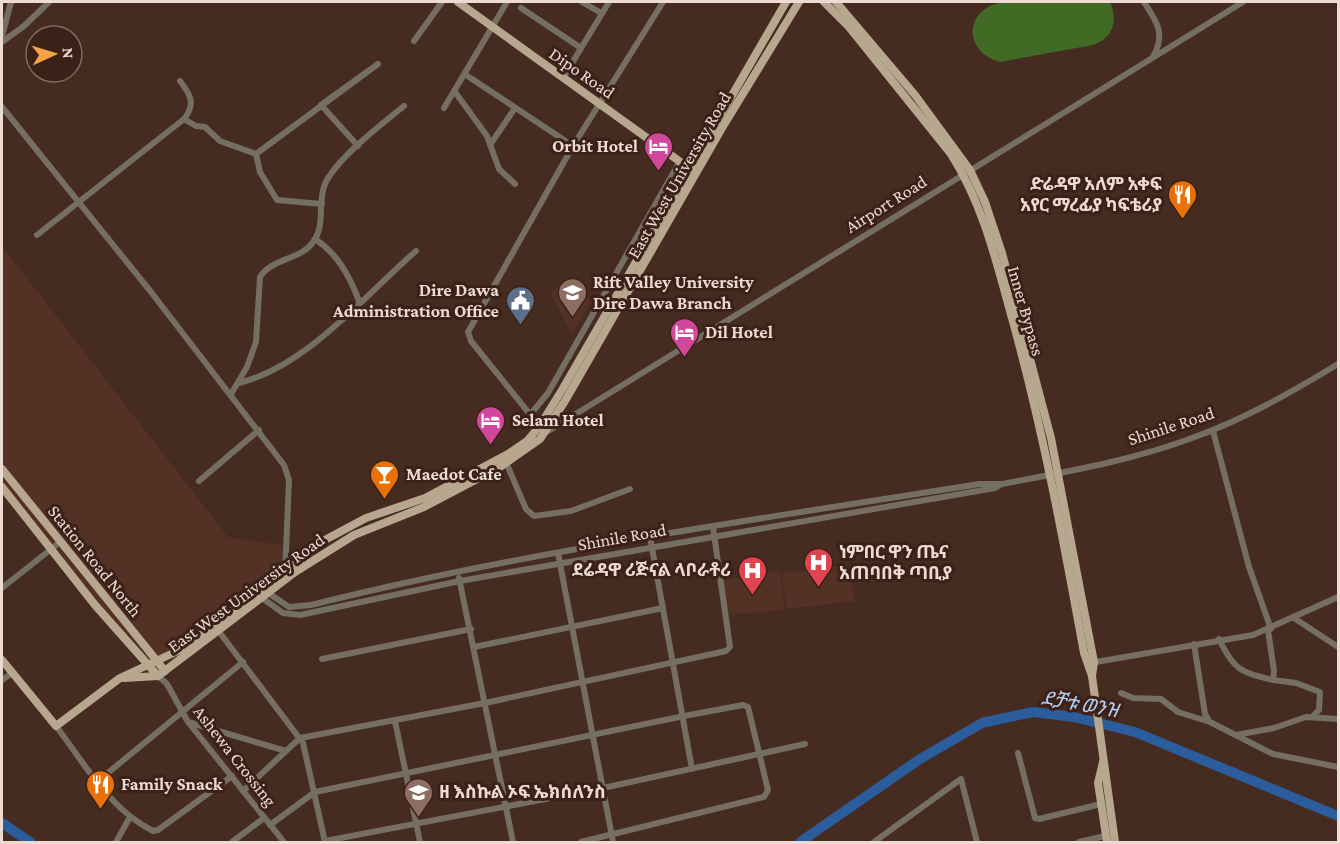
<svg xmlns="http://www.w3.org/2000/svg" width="1340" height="844" font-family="'Crimson Pro','Noto Sans Ethiopic',serif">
  <rect width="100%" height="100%" fill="#462b20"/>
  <g fill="#533125">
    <polygon points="2,246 228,537 288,546 287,569 149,673 2,491"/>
    <polygon points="560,286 578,299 582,295 591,301 572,335 550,292"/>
    <polygon points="847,565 855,601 787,609 782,573"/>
    <polygon points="780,571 785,610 726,615 716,581"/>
  </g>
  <path fill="#416a25" d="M 1004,2 L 1110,2 C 1118,21 1114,37 1093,45 L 1000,62 C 961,51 965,7 1004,2 Z"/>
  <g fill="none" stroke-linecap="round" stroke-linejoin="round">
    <g stroke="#2b5c9b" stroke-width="10">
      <polyline points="2,823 30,842"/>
      <polyline points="800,842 920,759 982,723 1033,712 1074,717 1135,732 1338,816"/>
    </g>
    <g stroke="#756e62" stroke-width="6">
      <polyline points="582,2 601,13"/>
      <polyline points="663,2 573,146 468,332 471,341 545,433 1243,2"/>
      <path d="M 1144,2 C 1157,22 1166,34 1153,57"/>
      <polyline points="521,8 581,48"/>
      <polyline points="2,36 11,2"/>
      <polyline points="414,41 442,2"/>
      <polyline points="2,42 24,26 49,2"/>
      <polyline points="466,75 573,146"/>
      <polyline points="563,78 609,2"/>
      <polyline points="455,92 487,136 499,169 515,184"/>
      <polyline points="2,107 151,292 284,465 289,480 285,574"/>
      <polyline points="444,108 507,2"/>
      <polyline points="184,119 196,126 205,127 220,141 256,154"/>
      <polyline points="490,145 515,108"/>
      <polyline points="322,204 277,200 260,172 256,154 378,64 321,105 358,146"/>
      <path d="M 37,235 L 184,119 C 196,104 191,95 180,81"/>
      <path d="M 315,239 C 338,254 350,277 359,301"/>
      <path d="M 239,383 C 307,366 364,296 416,251"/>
      <path d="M 231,394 L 247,367 L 256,342 L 260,277 C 272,258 301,260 313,242 C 326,225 317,203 325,184 C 336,159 382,124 404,106"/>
      <polyline points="530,415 548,393 680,161"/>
      <polyline points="1213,431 1249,567 1271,629"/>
      <polyline points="505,460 526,509 534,516 571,511 630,489"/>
      <polyline points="199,481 259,430"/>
      <polyline points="650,537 692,769"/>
      <polyline points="558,553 613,842"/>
      <polyline points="459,578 513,842"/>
      <polyline points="2,588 60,542"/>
      <path d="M 264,590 L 289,607 L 311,605 C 530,550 756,520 979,484 L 1002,484"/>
      <path d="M 258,595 L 283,613 L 300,615 L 460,581 L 995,488 L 1002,484 C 1065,472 1131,461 1192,438 C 1243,420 1292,392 1338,364"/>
      <polyline points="1294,618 1338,647"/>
      <polyline points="217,629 303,743 325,842"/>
      <polyline points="1268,630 1274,671 1273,680 1296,683 1320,692 1319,710 1312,717"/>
      <path d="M 1219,639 C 1234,670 1240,672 1273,680"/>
      <polyline points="1194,644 1205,714 1209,721"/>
      <polyline points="474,647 663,608"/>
      <polyline points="322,659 471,629"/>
      <polyline points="1090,663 1253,635 1338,597"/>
      <polyline points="158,676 167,684 188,722 284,842"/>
      <polyline points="2,680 12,673"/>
      <polyline points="1121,693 1133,698 1161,699 1178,712 1210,722 1273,754 1338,767"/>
      <polyline points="395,721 420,842"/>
      <polyline points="188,722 286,751 300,738 485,703 726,651 730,647 713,527"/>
      <path d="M 56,726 C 84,763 110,810 153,831 L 158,830 L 232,776"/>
      <polyline points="1236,735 1274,728 1306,717 1338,719"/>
      <polyline points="1018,753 1035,818 1039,819 1101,804"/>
      <polyline points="98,781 243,662"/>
      <polyline points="243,791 286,751"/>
      <polyline points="270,825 315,792 684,716 743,705 748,707 768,790 764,797 581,842"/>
      <polyline points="325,841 603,788 805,744"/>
      <polyline points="116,842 130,817"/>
      <polyline points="232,842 264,818"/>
      <polyline points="874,842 961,779 977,842"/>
      <polyline points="1079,842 1105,836"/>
    </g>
    <g stroke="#b7a78f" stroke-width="8">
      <polyline points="458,2 693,171"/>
      <path d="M 824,2 L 849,27 L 951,154 C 982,203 995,256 1010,311 C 1042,424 1063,538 1084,653 L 1092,676"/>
      <polyline points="836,2 915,95 970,170 985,202 1002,253 1051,438 1094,662 1092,676 1115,842"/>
      <polyline points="2,469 165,671"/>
      <polyline points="2,487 95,605 158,676"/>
      <polyline points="2,660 56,726 120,678 184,648 323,541 366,518 425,498 508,454 527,441 539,427 562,390 786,2"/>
      <polyline points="124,678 158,676 295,572 354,535 424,507 500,467 540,439 565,401 722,128 799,2"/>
      <polyline points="1103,762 1098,783 1107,842"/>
    </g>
  </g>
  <defs>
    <symbol id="hotel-pin" viewBox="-11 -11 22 30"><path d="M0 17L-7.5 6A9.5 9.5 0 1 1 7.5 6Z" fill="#d1479c" stroke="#3b2117"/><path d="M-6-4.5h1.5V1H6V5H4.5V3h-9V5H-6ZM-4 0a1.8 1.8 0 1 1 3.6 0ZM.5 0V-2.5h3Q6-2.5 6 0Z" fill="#fff"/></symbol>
    <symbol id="restaurant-pin" viewBox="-11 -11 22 30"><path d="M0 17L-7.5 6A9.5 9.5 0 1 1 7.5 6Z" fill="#e8710a" stroke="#3b2117"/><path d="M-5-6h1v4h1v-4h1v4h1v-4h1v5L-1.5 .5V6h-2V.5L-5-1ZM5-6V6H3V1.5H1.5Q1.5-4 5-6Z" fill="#fff"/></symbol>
    <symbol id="university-pin" viewBox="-11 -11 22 30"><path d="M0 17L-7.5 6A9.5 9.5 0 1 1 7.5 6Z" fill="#8d6e63" stroke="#3b2117"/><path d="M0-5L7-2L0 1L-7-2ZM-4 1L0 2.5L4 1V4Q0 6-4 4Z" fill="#fff"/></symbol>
    <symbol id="civic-pin" viewBox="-11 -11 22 30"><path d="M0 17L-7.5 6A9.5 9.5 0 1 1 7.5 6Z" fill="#5c6f8a" stroke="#3b2117"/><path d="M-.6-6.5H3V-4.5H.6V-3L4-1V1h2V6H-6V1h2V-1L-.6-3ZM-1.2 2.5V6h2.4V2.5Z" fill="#fff"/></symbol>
    <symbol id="bar-pin" viewBox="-11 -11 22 30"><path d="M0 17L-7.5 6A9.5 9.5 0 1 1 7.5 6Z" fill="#e8710a" stroke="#3b2117"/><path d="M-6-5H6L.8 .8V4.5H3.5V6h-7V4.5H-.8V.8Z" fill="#fff"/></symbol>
    <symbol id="hospital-pin" viewBox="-11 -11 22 30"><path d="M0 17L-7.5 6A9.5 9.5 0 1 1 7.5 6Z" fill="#e0444e" stroke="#3b2117"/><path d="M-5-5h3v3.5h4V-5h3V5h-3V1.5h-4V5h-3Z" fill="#fff"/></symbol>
    <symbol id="school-pin" viewBox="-11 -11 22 30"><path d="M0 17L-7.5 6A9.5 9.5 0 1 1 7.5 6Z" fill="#8d6e63" stroke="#3b2117"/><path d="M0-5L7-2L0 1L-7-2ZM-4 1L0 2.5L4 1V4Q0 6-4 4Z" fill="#fff"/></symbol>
  </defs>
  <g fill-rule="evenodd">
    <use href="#hotel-pin" x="642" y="130" width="33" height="45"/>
    <use href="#restaurant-pin" x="1166" y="178" width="33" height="45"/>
    <use href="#university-pin" x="556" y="276" width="33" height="45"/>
    <use href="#civic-pin" x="504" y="284" width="33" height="45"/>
    <use href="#hotel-pin" x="668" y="316" width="33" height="45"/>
    <use href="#hotel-pin" x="474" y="404" width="33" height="45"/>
    <use href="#bar-pin" x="368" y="458" width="33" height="45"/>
    <use href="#hospital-pin" x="802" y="546" width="33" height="45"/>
    <use href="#hospital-pin" x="736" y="554" width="33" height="45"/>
    <use href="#restaurant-pin" x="84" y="768" width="33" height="45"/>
    <use href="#school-pin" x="402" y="776" width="33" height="45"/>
  </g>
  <g text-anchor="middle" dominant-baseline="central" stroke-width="6" stroke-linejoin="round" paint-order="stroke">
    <g font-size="18" fill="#ecdad3" stroke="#3b2117">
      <text transform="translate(582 73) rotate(35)">Dipo Road</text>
      <text transform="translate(679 175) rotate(-60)">East West University Road</text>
      <text transform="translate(886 204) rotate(-32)">Airport Road</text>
      <text transform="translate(1026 311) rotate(74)">Inner Bypass</text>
      <text transform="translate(1171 426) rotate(-18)">Shinile Road</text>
      <text transform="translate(622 537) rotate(-10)">Shinile Road</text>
      <text transform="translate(95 561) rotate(51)">Station Road North</text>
      <text transform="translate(246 593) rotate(-36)">East West University Road</text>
      <text transform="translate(235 756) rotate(52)">Ashewa Crossing</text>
    </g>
    <g font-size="18" font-weight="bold" fill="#ecdad3" stroke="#3b2117" text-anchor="start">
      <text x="638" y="146" text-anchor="end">Orbit Hotel</text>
      <text x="1162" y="184" text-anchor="end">ድሬዳዋ አለም አቀፍ<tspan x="1162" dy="21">አየር ማረፊያ ካፍቴሪያ</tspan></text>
      <text x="593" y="282">Rift Valley University<tspan x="593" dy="21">Dire Dawa Branch</tspan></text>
      <text x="499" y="290" text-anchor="end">Dire Dawa<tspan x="499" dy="21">Administration Office</tspan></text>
      <text x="705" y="332">Dil Hotel</text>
      <text x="512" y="420">Selam Hotel</text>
      <text x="406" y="474">Maedot Cafe</text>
      <text x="839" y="552">ነምበር ዋን ጤና<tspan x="839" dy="21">አጠባበቅ ጣቢያ</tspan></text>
      <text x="731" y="570" text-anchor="end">ደሬዳዋ ሪጅናል ላቦራቶሪ</text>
      <text x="121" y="784">Family Snack</text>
      <text x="439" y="792">ዘ እስኩል ኦፍ ኤክሰለንስ</text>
    </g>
    <g font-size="20" font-style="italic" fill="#b1ccf0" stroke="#3b2117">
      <text transform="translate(1080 704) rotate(10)">ደቻቱ ወንዝ</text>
    </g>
  </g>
  <rect width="1340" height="844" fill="none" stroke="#ecdad3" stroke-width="6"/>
  <g transform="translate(54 54) rotate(86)"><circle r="28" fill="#3b2117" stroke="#826b62" stroke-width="1.5"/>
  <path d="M0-4.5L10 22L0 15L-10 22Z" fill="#f7a149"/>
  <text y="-9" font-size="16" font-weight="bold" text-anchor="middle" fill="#ecdad3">N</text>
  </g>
</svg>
